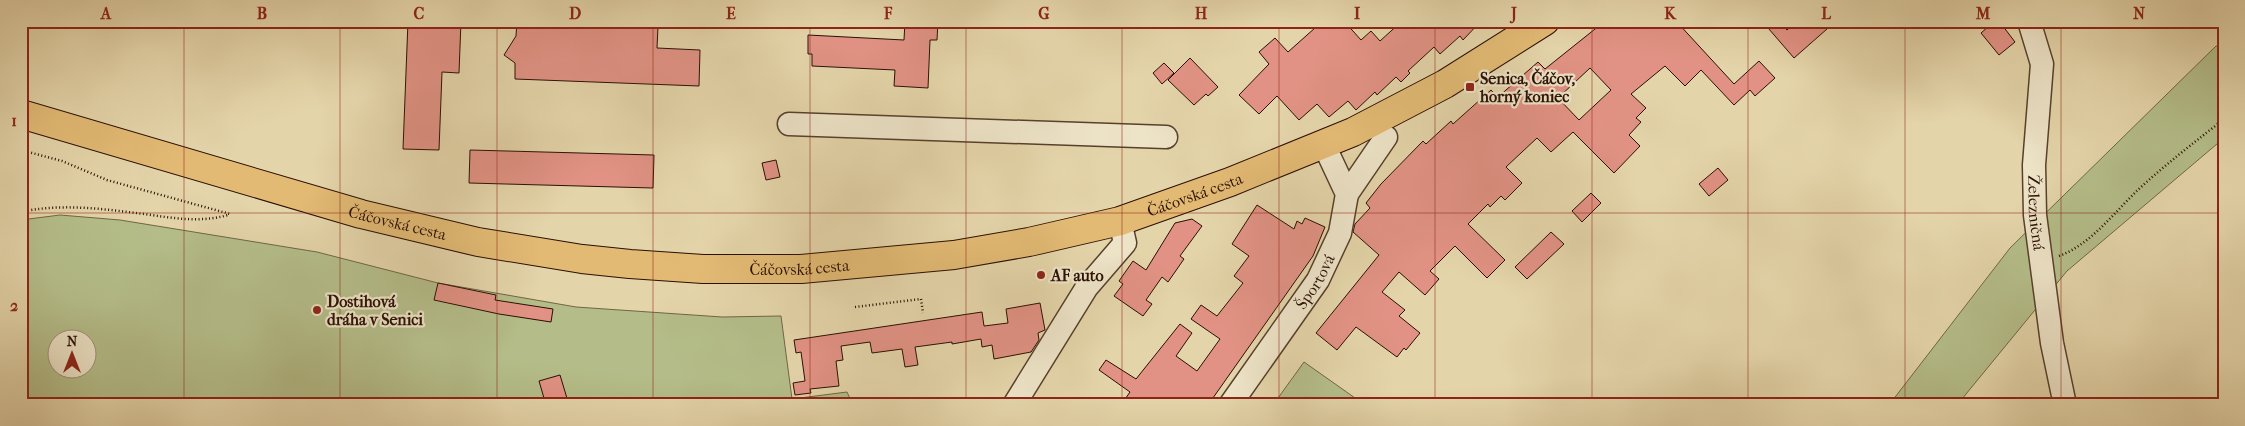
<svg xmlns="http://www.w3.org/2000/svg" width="2245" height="426" font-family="'IM FELL French Canon',serif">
  <rect width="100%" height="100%" fill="#e4d4a9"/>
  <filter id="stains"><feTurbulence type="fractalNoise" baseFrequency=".004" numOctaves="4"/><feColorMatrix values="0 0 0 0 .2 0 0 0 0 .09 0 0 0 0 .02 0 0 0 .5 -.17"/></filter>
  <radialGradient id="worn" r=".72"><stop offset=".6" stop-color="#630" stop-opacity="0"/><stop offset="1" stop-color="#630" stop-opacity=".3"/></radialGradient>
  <g fill="#b4bd89" stroke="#6f6646" fill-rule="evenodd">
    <polygon points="2216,46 2224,47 2224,138 2067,271 1957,405 1889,405 2010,248"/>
    <path d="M 60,215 L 120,220 L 317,252 L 438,283 L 576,307 L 722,317 L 781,316 L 792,399 L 847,392 L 853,405 L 21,405 L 21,220 ZM 58,338 L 88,338 L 88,368 L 58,368 Z"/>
    <polygon points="1304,362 1365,405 1273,405"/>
  </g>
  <g fill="#e19284" stroke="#2a0f03" fill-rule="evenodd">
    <polygon points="408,21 461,21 459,73 442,72 439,150 403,149"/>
    <polygon points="517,21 658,27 657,48 700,50 699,86 515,79 515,63 504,55 516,36"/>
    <polygon points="905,21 938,21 937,40 930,40 928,88 894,86 895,70 812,66 812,54 808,54 808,35 904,40"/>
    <polygon points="1311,21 1344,21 1361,40 1371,31 1380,41 1402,21 1481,21 1463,40 1460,36 1440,54 1434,47 1408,71 1410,73 1401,82 1396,77 1377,95 1375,92 1356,110 1348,101 1329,117 1317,104 1299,120 1277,96 1259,114 1239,95 1269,64 1259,52 1275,38 1288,52 1316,27"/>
    <path d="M 1605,21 L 1676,21 L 1734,84 L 1759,61 L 1775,78 L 1755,96 L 1750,90 L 1734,105 L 1701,70 L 1685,86 L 1665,66 L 1631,94 L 1646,108 L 1636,118 L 1641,122 L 1629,135 L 1640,146 L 1614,173 L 1573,132 L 1551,152 L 1537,138 L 1506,167 L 1522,183 L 1505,200 L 1501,196 L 1490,207 L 1488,204 L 1468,224 L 1505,260 L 1487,278 L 1455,246 L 1430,271 L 1439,279 L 1425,295 L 1399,272 L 1382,292 L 1405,310 L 1399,316 L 1420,333 L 1406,350 L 1404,348 L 1397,357 L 1356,327 L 1337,350 L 1316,333 L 1379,255 L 1353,232 L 1355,224 L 1370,208 L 1366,203 L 1381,184 L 1423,141 L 1426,144 L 1451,121 L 1453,124 L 1491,90 L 1498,97 L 1538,62 L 1545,69 ZM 1590,68 L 1611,90 L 1579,120 L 1558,98 Z"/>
    <polygon points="1762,21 1779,21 1787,30 1797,21 1820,21 1827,29 1794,58"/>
    <polygon points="1995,21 1999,21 2015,42 1999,55 1981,33"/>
    <polygon points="1190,58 1218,87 1208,96 1206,94 1194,105 1168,80"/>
    <polygon points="1164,63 1174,73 1162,84 1153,73"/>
    <polygon points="470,150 654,155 653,188 469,183"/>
    <polygon points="776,160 780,177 766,180 762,163"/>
    <polygon points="1718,168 1728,180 1709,196 1699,184"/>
    <polygon points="1591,193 1601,203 1582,222 1572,211"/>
    <polygon points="1257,205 1294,229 1297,221 1302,224 1305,218 1325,227 1313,256 1208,405 1121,405 1130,392 1099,370 1106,360 1136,379 1180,324 1192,333 1176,356 1197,371 1220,339 1191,319 1201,305 1217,316 1243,283 1234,276 1249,256 1232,244"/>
    <polygon points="1192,219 1202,226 1180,256 1184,259 1168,282 1162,277 1146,300 1152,304 1143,316 1114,296 1123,284 1119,281 1133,261 1146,270 1175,223"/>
    <polygon points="1551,232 1564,244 1527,279 1515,267"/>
    <polygon points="438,283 496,295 495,300 553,309 551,322 499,314 434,300"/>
    <polygon points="1040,303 1045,330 1038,333 1039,340 1031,352 994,359 992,345 982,347 981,339 952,344 952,342 915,347 918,365 905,367 902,349 872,353 870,342 841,346 843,360 836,361 839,386 810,389 811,393 795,395 793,383 805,381 801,352 796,353 794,340 982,312 984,326 1008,323 1006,309"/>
    <polygon points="560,375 569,405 546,405 539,381"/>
  </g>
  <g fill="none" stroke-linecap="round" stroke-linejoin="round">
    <defs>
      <g id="minor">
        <path id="s1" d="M 2029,21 L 2042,64 L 2034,165 L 2035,215 L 2052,343 L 2065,405"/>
        <polyline points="789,124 1166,137"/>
        <polyline points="1347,194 1386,137"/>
        <polyline points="1014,405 1087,287 1125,243 1120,221"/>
        <path id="s2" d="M 1230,405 L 1318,280 L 1340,233 L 1347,194 L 1324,145"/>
      </g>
      <g id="major">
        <path id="s3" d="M 21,114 L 361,214 L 478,242 L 582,259 L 630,264 L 703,269 L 801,269 L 954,255 L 1029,242 L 1120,221 L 1230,182 L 1353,132 L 1445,84 L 1545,21"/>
      </g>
    </defs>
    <use href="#minor" stroke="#58402c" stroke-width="25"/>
    <use href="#major" stroke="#2a0f03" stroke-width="30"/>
    <g stroke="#2a0f03" stroke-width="2.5" stroke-dasharray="1 2.5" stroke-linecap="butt">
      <polyline points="21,150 62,161 107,180 230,214"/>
      <path d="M 21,212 C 61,203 104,209 144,214 C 173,218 200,223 228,215"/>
      <path d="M 2059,256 C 2092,244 2115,211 2140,188 C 2167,163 2195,142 2224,119"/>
      <polyline points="855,307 921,299 923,313"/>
    </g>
    <use href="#minor" stroke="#ede3c7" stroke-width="22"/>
    <use href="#major" stroke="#e2ba74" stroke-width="28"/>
  </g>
  <path fill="none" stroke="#8f2418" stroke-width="1" stroke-opacity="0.55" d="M 184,21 L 184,405M 340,21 L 340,405M 497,21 L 497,405M 653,21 L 653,405M 810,21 L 810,405M 966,21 L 966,405M 1122,21 L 1122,405M 1279,21 L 1279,405M 1435,21 L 1435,405M 1592,21 L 1592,405M 1748,21 L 1748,405M 1905,21 L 1905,405M 2061,21 L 2061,405M 21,213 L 2224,213"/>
  <g fill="#8f2418" stroke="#ede3c7" stroke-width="2">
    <rect x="1465" y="82" width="10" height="10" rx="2.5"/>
    <circle cx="1041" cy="275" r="5"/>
    <circle cx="317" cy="310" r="5"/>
  </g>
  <g text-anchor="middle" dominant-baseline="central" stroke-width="4.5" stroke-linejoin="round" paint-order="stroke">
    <g font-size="16" font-weight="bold" fill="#2a0f03" stroke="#ede3c7" text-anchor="start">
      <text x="1480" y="78">Senica, Čáčov,<tspan x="1480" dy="18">horný koniec</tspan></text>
      <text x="1051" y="275">AF auto</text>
      <text x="327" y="301">Dostihová<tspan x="327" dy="18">dráha v Senici</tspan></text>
    </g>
    <g font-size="16" fill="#2a0f03" stroke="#ede3c7">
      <text stroke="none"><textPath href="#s3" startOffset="1202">Čáčovská cesta</textPath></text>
      <text stroke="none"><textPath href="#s1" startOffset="194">Železničná</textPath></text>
      <text stroke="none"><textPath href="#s3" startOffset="392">Čáčovská cesta</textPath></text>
      <text stroke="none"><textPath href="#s3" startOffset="798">Čáčovská cesta</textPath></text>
      <text stroke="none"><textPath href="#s2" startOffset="150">Športová</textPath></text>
    </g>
  </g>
  <rect width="2245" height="426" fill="none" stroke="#e4d4a9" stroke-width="55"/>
  <g transform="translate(72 354)"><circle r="24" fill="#ede3c7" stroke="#9f8e79"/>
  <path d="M0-4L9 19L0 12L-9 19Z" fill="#8f2418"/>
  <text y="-8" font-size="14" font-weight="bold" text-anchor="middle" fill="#2a0f03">N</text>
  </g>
  <rect x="28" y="28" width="2190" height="370" fill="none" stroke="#8f2418" stroke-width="2"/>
  <g font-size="16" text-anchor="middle" font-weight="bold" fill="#8f2418">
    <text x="106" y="19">A</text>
    <text x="262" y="19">B</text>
    <text x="419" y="19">C</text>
    <text x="575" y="19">D</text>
    <text x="731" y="19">E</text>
    <text x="888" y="19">F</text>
    <text x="1044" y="19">G</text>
    <text x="1201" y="19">H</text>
    <text x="1357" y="19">I</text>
    <text x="1514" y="19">J</text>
    <text x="1670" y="19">K</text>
    <text x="1826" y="19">L</text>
    <text x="1983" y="19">M</text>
    <text x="2139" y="19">N</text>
    <text x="14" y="126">1</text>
    <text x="14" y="311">2</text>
  </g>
  <rect width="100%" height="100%" filter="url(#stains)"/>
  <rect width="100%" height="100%" fill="url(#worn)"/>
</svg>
